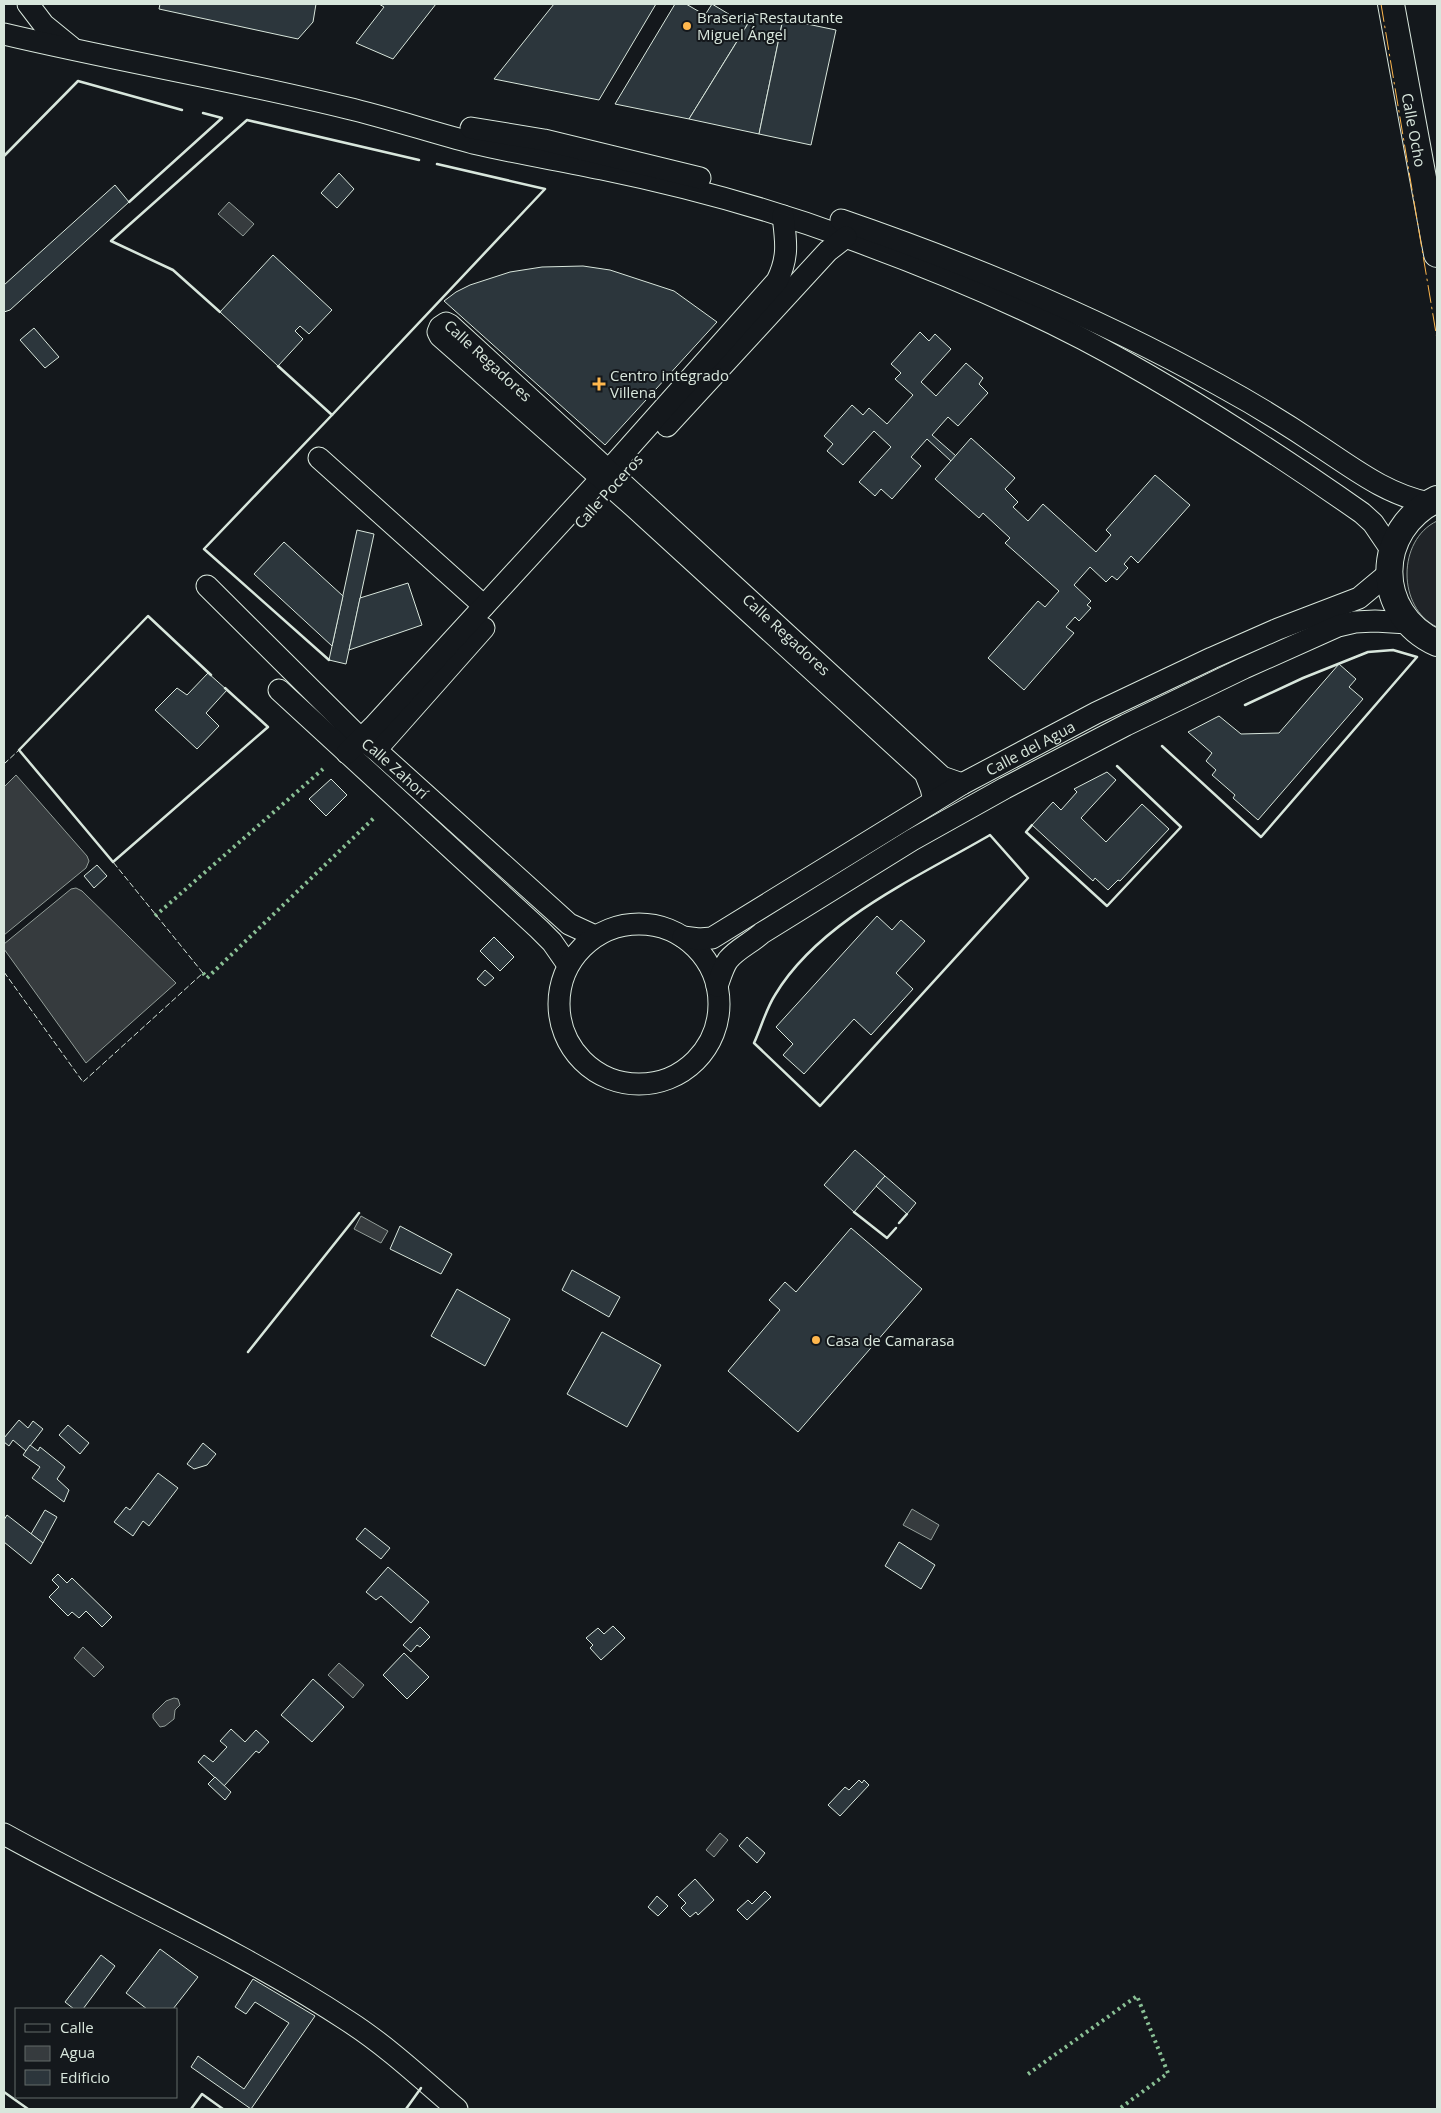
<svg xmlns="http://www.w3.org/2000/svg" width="1441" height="2113" font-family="'Open Sans',sans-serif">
  <rect width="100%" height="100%" fill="#14181c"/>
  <path fill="#202428" stroke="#939e99" d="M 1437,521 L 1437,627 C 1397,608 1397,540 1437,521 Z"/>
  <g fill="#363b3e" stroke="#939e99">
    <polygon points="229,202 254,224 243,236 218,214"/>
    <polygon points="16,775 87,856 89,861 86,868 4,935 4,787"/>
    <polygon points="76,888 82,891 176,983 86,1063 4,949 4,944 71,889"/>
    <polygon points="361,1216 388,1231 381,1243 354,1229"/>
    <polygon points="912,1509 939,1525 931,1540 903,1525"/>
    <polygon points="83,1647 104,1667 94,1677 74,1658"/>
    <polygon points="339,1663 364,1685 353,1698 328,1675"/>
    <polygon points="174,1698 178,1699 180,1705 175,1710 174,1719 165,1726 160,1727 153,1718 153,1714 166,1701"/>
    <polygon points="720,1833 728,1840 714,1857 706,1850"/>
  </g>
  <g fill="#2c363c" stroke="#d8e6dc">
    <polygon points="160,4 316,4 313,22 298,39 159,9"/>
    <polygon points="379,4 436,4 393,59 356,43 384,7"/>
    <polygon points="554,4 656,4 599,100 494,79"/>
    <polygon points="675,4 686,4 705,15 712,4 747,25 689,119 615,104"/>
    <polygon points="754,14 783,19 759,134 689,119"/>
    <polygon points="783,19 836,30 811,145 759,134"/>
    <polygon points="339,173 354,189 337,208 321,193"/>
    <polygon points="115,185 129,202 10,310 4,312 4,285"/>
    <polygon points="273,255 332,310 309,334 300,326 295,331 303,339 278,366 220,312"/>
    <polygon points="583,266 610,270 674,291 717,322 605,445 444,301 456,292 470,285 510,272 542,267"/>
    <polygon points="34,328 59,357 45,368 20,340"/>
    <polygon points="920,332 929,341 935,334 951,349 921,382 936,396 966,363 983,378 979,384 988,393 958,426 948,417 932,435 956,456 951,461 927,439 911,457 921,466 892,499 881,489 875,496 859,482 891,447 874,431 843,465 827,451 833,444 824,436 852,405 863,415 869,408 887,424 913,395 895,379 901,373 891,364"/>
    <polygon points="971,438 1015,478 1005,489 1018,502 1013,507 1028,521 1043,504 1096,552 1111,535 1106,530 1155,475 1190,505 1138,563 1131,556 1124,564 1128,568 1117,580 1112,576 1106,582 1090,567 1074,585 1091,601 1087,605 1091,608 1079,621 1075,617 1066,627 1074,633 1024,690 988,658 1038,601 1045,607 1059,591 1005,543 1010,538 983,513 979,518 935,479"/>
    <polygon points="357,530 374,534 346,664 329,660"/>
    <polygon points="284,542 343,596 332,646 254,574"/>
    <polygon points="408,583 422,625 349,650 360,598"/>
    <polygon points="1339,664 1356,679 1349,687 1363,699 1258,820 1233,798 1235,795 1212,775 1216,770 1206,761 1212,753 1188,732 1219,716 1241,734 1279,733"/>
    <polygon points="208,673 227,690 206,713 219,726 197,749 155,710 177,688 187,695"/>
    <polygon points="1107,772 1116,780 1081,818 1106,842 1142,804 1169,829 1120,881 1118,880 1108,890 1095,878 1093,881 1032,825 1053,802 1061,810 1077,792 1074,789"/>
    <polygon points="331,779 347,795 326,816 309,799"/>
    <polygon points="97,865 107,876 94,888 84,876"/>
    <polygon points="877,916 892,930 901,920 925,941 896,973 913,989 871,1035 854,1019 804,1074 783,1055 793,1044 776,1027"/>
    <polygon points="494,937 514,957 500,971 480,951"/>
    <polygon points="485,970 494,978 485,986 477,979"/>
    <polygon points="855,1150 885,1176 854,1212 824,1185"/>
    <polygon points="885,1176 916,1203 907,1214 876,1186"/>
    <polygon points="400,1226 452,1254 441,1274 390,1249"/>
    <polygon points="851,1228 922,1289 798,1432 728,1371 780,1310 769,1300 785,1282 796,1292"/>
    <polygon points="572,1270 620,1297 609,1317 562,1290"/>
    <polygon points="457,1289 510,1319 485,1366 431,1336"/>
    <polygon points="602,1332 661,1365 627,1427 567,1394"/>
    <polygon points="19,1420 28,1428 33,1421 43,1429 26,1451 13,1440 9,1446 4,1442 4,1438"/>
    <polygon points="68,1425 89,1443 80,1454 59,1435"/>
    <polygon points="203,1443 216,1454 207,1465 194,1469 187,1464"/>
    <polygon points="30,1445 38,1451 40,1447 65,1467 57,1479 69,1490 64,1502 32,1478 40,1467 23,1455"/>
    <polygon points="158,1473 178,1488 149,1526 143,1521 133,1536 114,1522 126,1507 130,1510"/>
    <polygon points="45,1510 57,1517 43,1543 31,1534"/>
    <polygon points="7,1515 43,1543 31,1564 4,1542 4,1520"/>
    <polygon points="365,1528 390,1548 381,1559 356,1539"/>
    <polygon points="899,1542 935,1565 921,1589 885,1566"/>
    <polygon points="388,1567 429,1602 411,1623 381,1596 376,1600 366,1592"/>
    <polygon points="58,1574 67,1583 72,1578 112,1617 102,1627 86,1611 79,1618 72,1612 68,1616 49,1597 59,1587 52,1580"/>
    <polygon points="613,1626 625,1638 601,1660 590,1648 593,1645 586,1638 598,1628 604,1634"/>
    <polygon points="420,1627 430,1637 420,1647 417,1645 411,1652 403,1645"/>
    <polygon points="404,1653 429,1677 407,1699 383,1675"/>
    <polygon points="313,1679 344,1707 312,1742 281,1715"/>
    <polygon points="231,1729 245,1742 256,1730 269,1742 259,1753 256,1751 224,1786 198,1762 204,1755 213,1762 227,1747 220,1741"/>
    <polygon points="215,1777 231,1792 225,1800 208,1784"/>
    <polygon points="859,1780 862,1783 864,1780 869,1785 840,1816 828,1805 845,1787 849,1790"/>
    <polygon points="747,1837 765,1853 757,1863 739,1846"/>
    <polygon points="695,1879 714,1900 698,1915 696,1912 690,1917 681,1908 686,1903 678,1895"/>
    <polygon points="765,1891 771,1897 747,1920 737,1910 748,1900 752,1904"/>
    <polygon points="657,1896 668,1906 658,1916 648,1907"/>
    <polygon points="160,1949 198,1977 173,2009 147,2009 126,1993"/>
    <polygon points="101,1955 115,1966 83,2009 74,2009 65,2002"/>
    <polygon points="253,1979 315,2016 251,2109 191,2067 198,2056 244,2089 289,2023 255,2002 246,2014 235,2007"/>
  </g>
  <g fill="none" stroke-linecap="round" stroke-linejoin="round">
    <defs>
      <g id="minor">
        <polyline points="28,4 44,25 71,47"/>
        <path d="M 4,34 C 118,61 233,80 347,108 C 389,118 431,132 473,143 C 516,153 559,160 602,169 C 685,186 769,209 848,238 C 928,267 1008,300 1083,339 C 1180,390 1272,450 1362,513 L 1373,523 L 1392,551"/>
        <polyline points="471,128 544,140 700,178"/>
        <path d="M 841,220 C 972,265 1099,318 1219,385 C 1252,403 1285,423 1316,444 C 1353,468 1385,494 1429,503"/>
        <polyline points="667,426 828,251 846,237"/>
        <polyline points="319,458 484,606"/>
        <path id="s1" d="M 207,586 L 361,739 L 376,750 L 569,924 L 595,936"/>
        <polyline points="279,690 539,929 552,942 568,965"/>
        <polyline points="376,750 484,628"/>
        <path d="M 347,753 L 373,727 L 608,471 L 777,281 C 789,257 786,241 783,216"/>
        <path id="s2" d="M 934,801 L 931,788 L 925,773 L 634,507 L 440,336 L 438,332 L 440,327 L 446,323 L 450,325 L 942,777 L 962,784"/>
        <circle cx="639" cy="1004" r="80"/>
        <path id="s3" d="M 683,937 L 699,939 L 712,938 L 962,784 L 1096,713 L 1212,658 L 1278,629 L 1359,598 L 1389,573"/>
        <path d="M 717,986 C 720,978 723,967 728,960 C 737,949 751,943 762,933 L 912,840 L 1005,788 L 1126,725 L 1244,668 L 1338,626 L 1355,622 L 1375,621 L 1408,623"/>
        <path d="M 4,1834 C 118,1897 239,1949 348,2021 C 387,2046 422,2079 457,2109"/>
      </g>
      <g id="major">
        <path id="s4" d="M 1391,4 L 1437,254"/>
        <path d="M 1437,499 C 1374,529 1373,614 1437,643"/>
      </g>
    </defs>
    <use href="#minor" stroke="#d8e6dc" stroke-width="23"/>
    <use href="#major" stroke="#d8e6dc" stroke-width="28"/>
    <use href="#minor" stroke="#14181c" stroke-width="21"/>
    <use href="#major" stroke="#14181c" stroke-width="26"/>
    <g stroke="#8ac095" stroke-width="4" stroke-dasharray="2.5 4" stroke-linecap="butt">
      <polyline points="155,916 323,769"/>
      <polyline points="203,973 207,978 374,818"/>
      <polyline points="1028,2074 1137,1996 1168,2073 1119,2109"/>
    </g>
    <g stroke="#d8e6dc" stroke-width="1" stroke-dasharray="6 2.5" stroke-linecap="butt">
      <polyline points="4,764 19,750"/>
      <polyline points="4,972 83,1082 203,973 113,862"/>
    </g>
    <g stroke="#d8e6dc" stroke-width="2.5">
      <polyline points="4,156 78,81 182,110"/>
      <polyline points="129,202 222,118 203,113"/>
      <polyline points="220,312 173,270 111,241 247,120 419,160"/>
      <polyline points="278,366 332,415 545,189 437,164"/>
      <polyline points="329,660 204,549 332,415"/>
      <polyline points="211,675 148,616 19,750 113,862 268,727 225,688"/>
      <polyline points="1162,746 1261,837 1417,657 1393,650 1368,652 1303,678 1245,705"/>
      <polyline points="1032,825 1026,832 1107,906 1181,827 1117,766"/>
      <path d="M 990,835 L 1028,878 L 820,1106 L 754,1043 C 761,1028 766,1009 775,995 C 819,921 918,877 990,835 Z"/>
      <polyline points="854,1212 887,1238 896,1228"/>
      <polyline points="899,1223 907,1214"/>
      <polyline points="248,1352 359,1213"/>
      <polyline points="4,2092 28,2109"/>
      <polyline points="191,2109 202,2094 223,2109"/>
      <polyline points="406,2109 421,2088"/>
    </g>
    <polyline stroke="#ffb74d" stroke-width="1" stroke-dasharray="18 4 2.5 4" stroke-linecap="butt" points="1381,4 1437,339"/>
  </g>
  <g fill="#ffb74d" stroke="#14181c" stroke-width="2">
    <circle cx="687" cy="26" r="5"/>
    <path d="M596.5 376.5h5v5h5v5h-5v5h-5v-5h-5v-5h5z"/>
    <circle cx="816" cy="1340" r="5"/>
  </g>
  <g text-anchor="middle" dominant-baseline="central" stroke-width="4" stroke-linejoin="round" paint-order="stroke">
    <g font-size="15" fill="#d8e6dc" stroke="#14181c" text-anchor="start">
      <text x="697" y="17">Braseria Restautante<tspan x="697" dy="17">Miguel Ángel</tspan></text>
      <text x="610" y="375">Centro integrado<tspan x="610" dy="17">Villena</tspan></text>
      <text x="826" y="1340">Casa de Camarasa</text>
    </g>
    <g font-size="15" fill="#d8e6dc" stroke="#14181c">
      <text stroke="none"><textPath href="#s4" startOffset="128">Calle Ocho</textPath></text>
      <text stroke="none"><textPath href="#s2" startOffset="756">Calle Regadores</textPath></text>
      <text transform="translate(608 491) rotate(-48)">Calle Poceros</text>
      <text stroke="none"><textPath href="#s2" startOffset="1161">Calle Regadores</textPath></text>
      <text stroke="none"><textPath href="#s3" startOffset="400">Calle del Agua</textPath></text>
      <text stroke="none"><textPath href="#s1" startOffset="262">Calle Zahorí</textPath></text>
    </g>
  </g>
  <rect width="1441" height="2113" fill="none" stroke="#d8e6dc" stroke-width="10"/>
  <rect x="15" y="2008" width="162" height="90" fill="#14181c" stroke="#626a69"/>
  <rect x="25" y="2024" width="25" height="8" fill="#14181c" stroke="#626a69"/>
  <text x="60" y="2033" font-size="15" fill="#d8e6dc">Calle</text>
  <rect x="25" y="2046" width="25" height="15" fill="#363b3e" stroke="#626a69"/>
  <text x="60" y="2058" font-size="15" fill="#d8e6dc">Agua</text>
  <rect x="25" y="2070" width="25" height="15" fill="#2c363c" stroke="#626a69"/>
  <text x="60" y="2083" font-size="15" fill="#d8e6dc">Edificio</text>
</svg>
